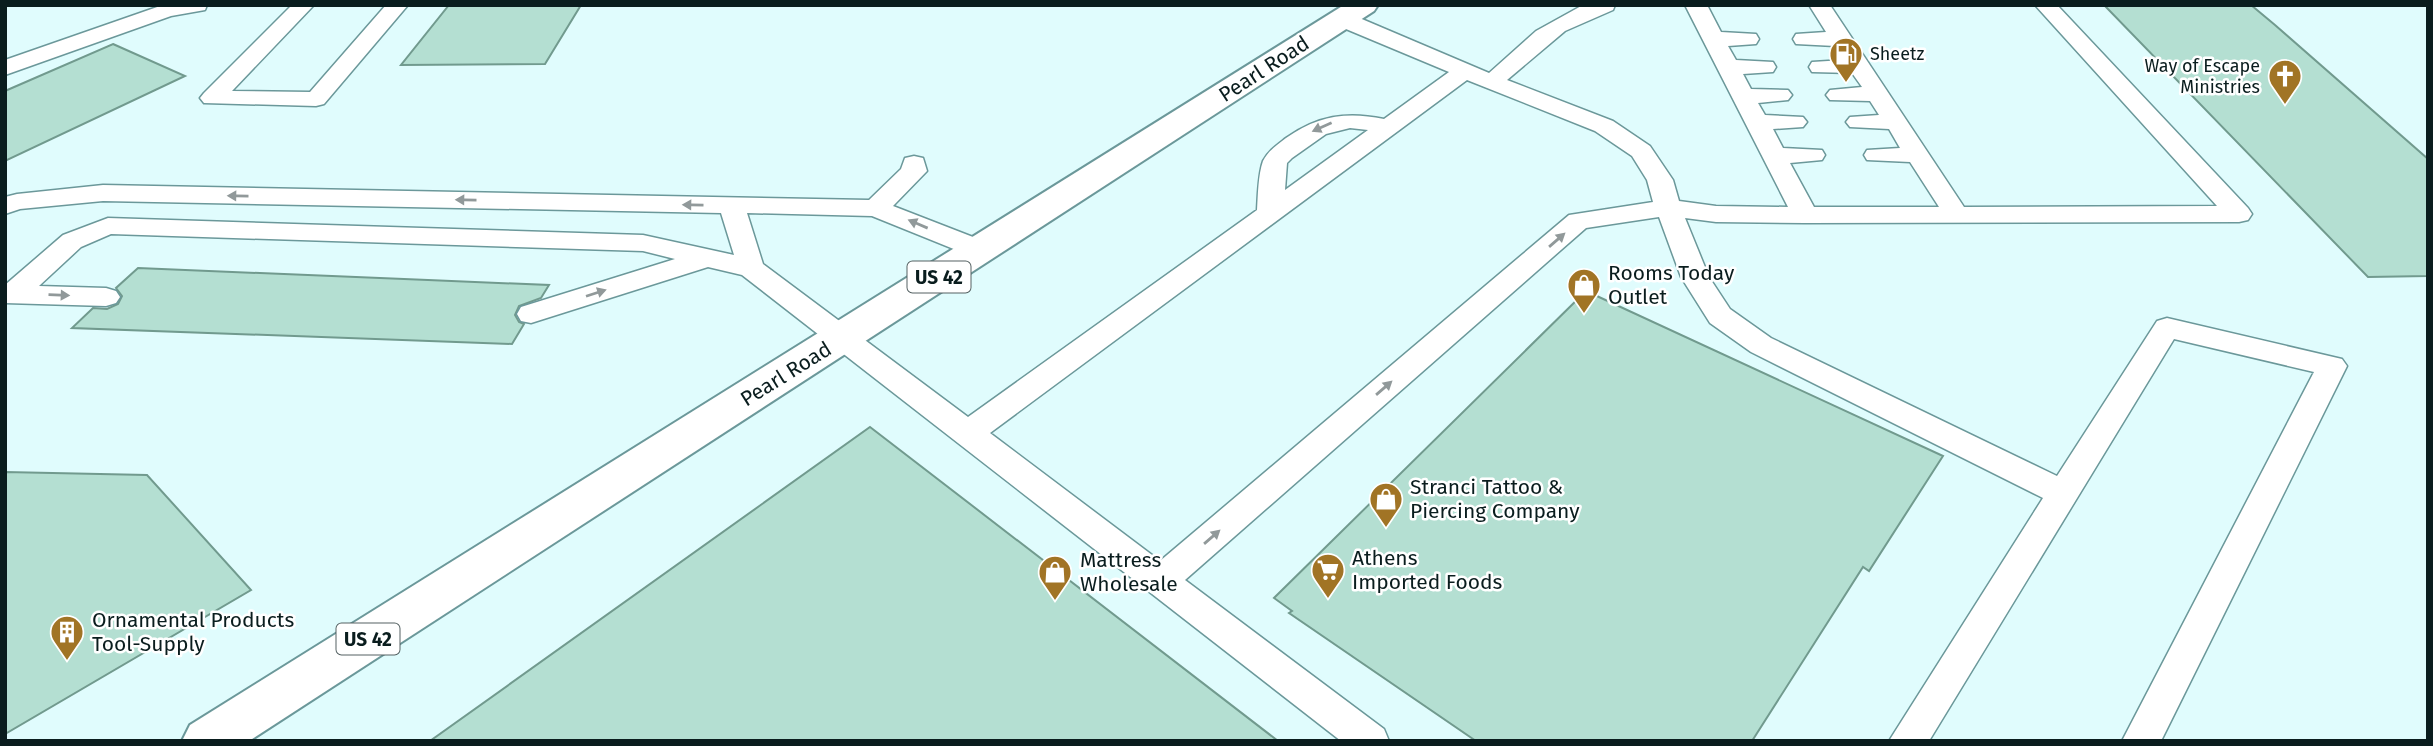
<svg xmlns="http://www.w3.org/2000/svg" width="2433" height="746" font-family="'Fira Sans',sans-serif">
  <rect width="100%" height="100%" fill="#e0fcfd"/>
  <g fill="#b4dfd2" stroke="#719a8e" stroke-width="2">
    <polygon points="449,5 581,5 545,64 401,65"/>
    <polygon points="2104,5 2251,5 2275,25 2428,159 2428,276 2368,277"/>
    <polygon points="113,44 185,76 5,161 5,91"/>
    <polygon points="138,268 428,280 549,285 541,298 519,306 515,315 519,322 524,324 512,344 72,328 93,308 107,309 118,304 122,296 116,288"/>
    <polygon points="1586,291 1943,456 1869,571 1863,567 1752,741 1476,741 1289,613 1292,611 1274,598"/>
    <polygon points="870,427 1278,741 430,741"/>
    <polygon points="5,472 147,475 251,590 5,734"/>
  </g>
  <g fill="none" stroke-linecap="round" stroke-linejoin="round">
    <defs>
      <g id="lane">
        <polygon points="163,5 207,5 205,10 171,16 5,75 5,60"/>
        <polygon points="292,5 314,5 232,91 310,92 386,5 408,5 324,104 316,106 204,103 200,98 204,93"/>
        <path d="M 1583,5 L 1615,5 L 1613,10 L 1565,31 L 1507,80 L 1613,121 L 1650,146 L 1673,180 L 1679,201 L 1716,206 L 1788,207 L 1685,5 L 1707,5 L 1721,32 L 1756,34 L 1759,39 L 1756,44 L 1728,46 L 1736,60 L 1773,62 L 1776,67 L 1773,72 L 1743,74 L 1751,89 L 1788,90 L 1792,95 L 1788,100 L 1758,103 L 1765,115 L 1803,117 L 1807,122 L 1803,127 L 1773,129 L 1783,148 L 1822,150 L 1825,155 L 1822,160 L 1790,163 L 1814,207 L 1939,207 L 1910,162 L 1867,160 L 1864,155 L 1867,150 L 1900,148 L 1889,129 L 1850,127 L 1846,122 L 1850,117 L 1879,115 L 1870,101 L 1830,100 L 1826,95 L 1830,90 L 1862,87 L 1852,73 L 1812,72 L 1809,67 L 1812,62 L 1844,60 L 1835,46 L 1796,44 L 1793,39 L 1796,34 L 1826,32 L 1809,5 L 1830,5 L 1964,207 L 2217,206 L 2035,5 L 2057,5 L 2248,208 L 2252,214 L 2248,220 L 2239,222 L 1805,223 L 1716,222 L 1685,218 L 1709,277 L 1730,309 L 1771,338 L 2057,476 L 2157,321 L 2167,318 L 2342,359 L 2347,366 L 2161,741 L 2122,741 L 2314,372 L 2174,339 L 1929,741 L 1889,741 L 2043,498 L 1751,352 L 1710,323 L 1681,277 L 1659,217 L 1586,228 L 1185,580 L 1384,729 L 1389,741 L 1341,741 L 742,275 L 708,267 L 531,323 L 521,321 L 517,314 L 521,307 L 675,259 L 643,251 L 111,234 L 81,247 L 39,286 L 106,288 L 116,291 L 120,297 L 116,303 L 106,306 L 5,303 L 5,285 L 63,235 L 108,218 L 643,235 L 734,255 L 721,213 L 103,201 L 20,209 L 5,214 L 5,197 L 17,194 L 103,185 L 869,200 L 901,169 L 905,158 L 914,156 L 923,158 L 927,171 L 893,206 L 991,244 L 994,250 L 991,256 L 981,258 L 971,256 L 872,216 L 747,213 L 763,264 L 968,417 L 1257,210 C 1258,195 1258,175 1263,161 C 1268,151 1277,145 1286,138 C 1317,116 1346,111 1384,119 L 1449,72 L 1334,24 L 1331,19 L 1334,14 L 1350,14 L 1489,73 L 1536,31 ZM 1467,80 L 1595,131 L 1632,156 L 1647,180 L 1653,202 L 1569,215 L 1160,561 L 990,433 ZM 1350,128 L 1368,130 L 1285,190 L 1287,163 L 1292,158 L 1326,134 Z"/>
      </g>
      <polygon id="primary" points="1344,5 1378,5 1374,11 249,741 182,741 190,725"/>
    </defs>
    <use href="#lane" stroke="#6b989a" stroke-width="3"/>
    <use href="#primary" stroke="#6b989a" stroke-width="4"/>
    <use href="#lane" fill="#fff" fill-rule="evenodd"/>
    <use href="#primary" fill="#fff" fill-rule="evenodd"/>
  </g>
  <defs><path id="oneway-solid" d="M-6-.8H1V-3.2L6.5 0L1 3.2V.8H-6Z" transform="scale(1.75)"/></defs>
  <g fill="#91999a">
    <use href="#oneway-solid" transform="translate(1322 127) rotate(156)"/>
    <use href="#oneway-solid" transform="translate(238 196) rotate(-179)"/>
    <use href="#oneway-solid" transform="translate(466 200) rotate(-179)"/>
    <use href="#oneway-solid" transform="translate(693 205) rotate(-179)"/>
    <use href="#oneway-solid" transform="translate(918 224) rotate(-157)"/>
    <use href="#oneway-solid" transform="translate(1557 240) rotate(-41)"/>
    <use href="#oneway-solid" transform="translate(596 293) rotate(-18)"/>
    <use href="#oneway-solid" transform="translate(59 295) rotate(2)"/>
    <use href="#oneway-solid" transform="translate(1384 388) rotate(-41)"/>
    <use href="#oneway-solid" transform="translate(1212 537) rotate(-41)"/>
  </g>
  <defs>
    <symbol id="fuel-pin" viewBox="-11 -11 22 30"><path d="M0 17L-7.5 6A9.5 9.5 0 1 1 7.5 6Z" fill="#a17425" stroke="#fff"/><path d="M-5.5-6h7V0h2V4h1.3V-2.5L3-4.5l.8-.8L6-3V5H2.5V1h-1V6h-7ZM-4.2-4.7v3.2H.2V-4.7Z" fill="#fff"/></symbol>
    <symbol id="church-pin" viewBox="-11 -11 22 30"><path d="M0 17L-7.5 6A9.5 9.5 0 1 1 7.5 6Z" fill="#a17425" stroke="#fff"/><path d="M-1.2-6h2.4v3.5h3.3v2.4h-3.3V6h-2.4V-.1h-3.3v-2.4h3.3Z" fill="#fff"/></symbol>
    <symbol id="shop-pin" viewBox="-11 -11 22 30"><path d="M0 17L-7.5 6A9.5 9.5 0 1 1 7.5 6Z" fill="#a17425" stroke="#fff"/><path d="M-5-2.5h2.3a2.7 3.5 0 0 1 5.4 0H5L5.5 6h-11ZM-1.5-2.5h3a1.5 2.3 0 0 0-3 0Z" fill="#fff"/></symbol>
    <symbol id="supermarket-pin" viewBox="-11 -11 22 30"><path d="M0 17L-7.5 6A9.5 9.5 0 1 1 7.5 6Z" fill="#a17425" stroke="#fff"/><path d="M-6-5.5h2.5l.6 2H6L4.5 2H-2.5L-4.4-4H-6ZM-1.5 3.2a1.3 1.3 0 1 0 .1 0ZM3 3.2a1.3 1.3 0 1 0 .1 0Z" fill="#fff"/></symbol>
    <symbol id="building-pin" viewBox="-11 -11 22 30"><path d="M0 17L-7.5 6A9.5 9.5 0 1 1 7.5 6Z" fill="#a17425" stroke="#fff"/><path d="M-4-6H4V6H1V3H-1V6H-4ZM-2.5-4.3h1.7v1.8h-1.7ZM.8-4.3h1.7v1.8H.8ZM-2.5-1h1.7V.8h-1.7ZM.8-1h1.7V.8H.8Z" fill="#fff"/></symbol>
  </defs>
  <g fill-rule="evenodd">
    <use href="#fuel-pin" x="1827" y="35" width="38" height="52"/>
    <use href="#church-pin" x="2266" y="57" width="38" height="52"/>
    <use href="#shop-pin" x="1565" y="266" width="38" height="52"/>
    <use href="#shop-pin" x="1367" y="480" width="38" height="52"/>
    <use href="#supermarket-pin" x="1309" y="551" width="38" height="52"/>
    <use href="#shop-pin" x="1036" y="553" width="38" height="52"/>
    <use href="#building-pin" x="48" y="613" width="38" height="52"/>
  </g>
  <g text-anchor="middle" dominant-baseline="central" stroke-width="5" stroke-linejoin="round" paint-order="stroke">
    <g font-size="18" fill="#0a1d1e" stroke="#fff" text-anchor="start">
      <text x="1870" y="54">Sheetz</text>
      <text x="2260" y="66" text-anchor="end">Way of Escape<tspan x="2260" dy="21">Ministries</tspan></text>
    </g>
    <g fill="#fff" stroke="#546162" stroke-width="2">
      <rect x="907.5" y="261.5" width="63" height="31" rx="5"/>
      <rect x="336.5" y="623.5" width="63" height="31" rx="5"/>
    </g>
    <g font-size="19" font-weight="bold" fill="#0a1d1e">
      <text x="939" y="277">US 42</text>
      <text x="368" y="639">US 42</text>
    </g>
    <g font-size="21" fill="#0a1d1e" stroke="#fff">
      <text transform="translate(1264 69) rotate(-33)">Pearl Road</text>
      <text transform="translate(786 374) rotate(-32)">Pearl Road</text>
    </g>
    <g font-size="21" fill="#0a1d1e" stroke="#fff" text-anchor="start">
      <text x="1608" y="273">Rooms Today<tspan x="1608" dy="24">Outlet</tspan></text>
      <text x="1410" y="487">Stranci Tattoo &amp;<tspan x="1410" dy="24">Piercing Company</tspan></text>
      <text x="1352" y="558">Athens<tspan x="1352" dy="24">Imported Foods</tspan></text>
      <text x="1080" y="560">Mattress<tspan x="1080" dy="24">Wholesale</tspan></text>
      <text x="92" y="620">Ornamental Products<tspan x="92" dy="24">Tool-Supply</tspan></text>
    </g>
  </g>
  <rect width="2433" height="746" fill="none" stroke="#0a1d1e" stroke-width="14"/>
</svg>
